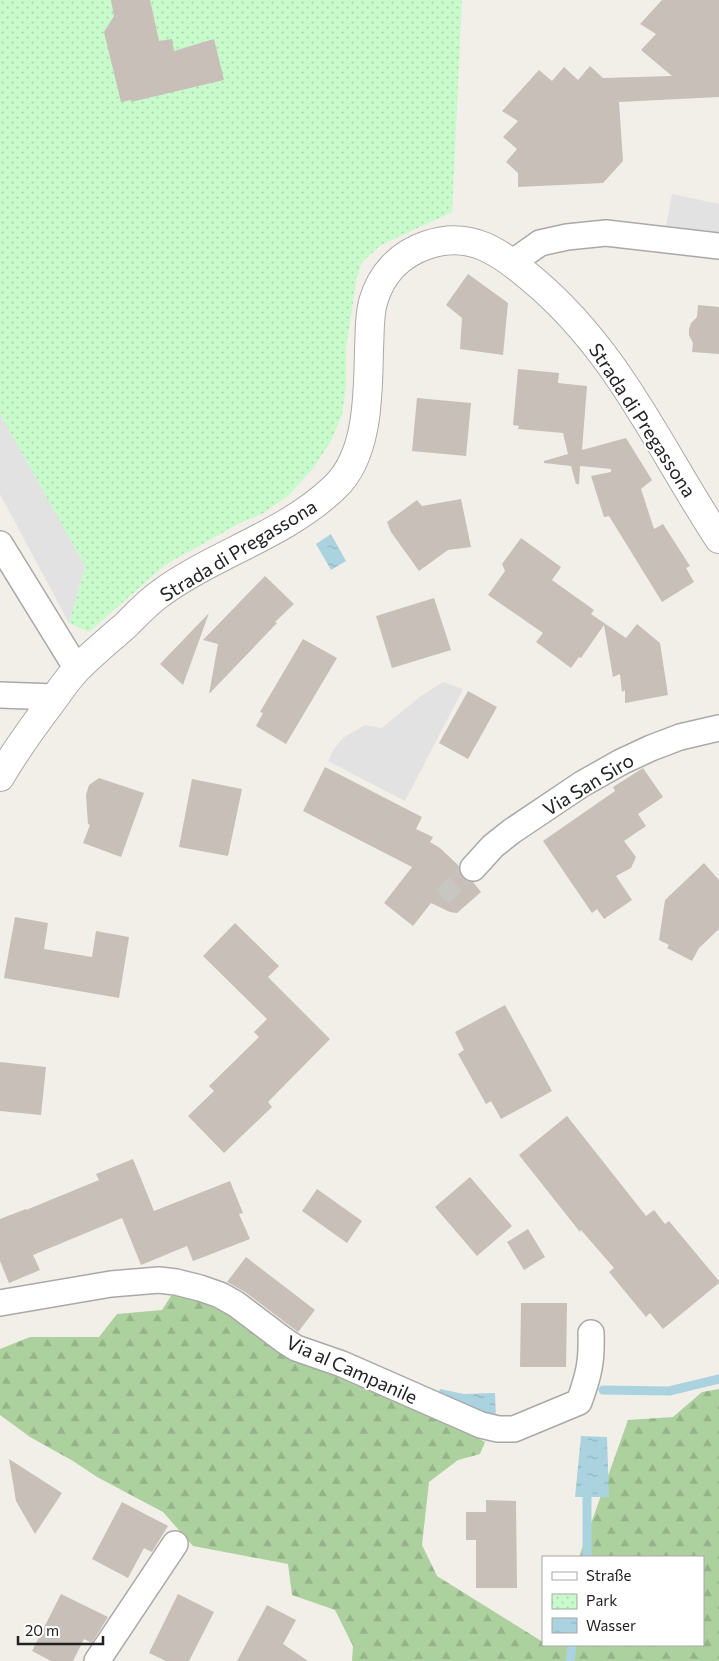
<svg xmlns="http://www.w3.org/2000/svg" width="719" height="1661" font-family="Commissioner,sans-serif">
  <defs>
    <pattern id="forest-firs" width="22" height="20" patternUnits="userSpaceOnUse" patternTransform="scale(1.25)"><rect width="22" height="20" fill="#add19e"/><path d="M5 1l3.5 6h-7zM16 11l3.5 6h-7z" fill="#95b388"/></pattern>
    <pattern id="park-dots" width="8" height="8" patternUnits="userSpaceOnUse" patternTransform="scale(1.25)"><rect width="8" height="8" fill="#c8facc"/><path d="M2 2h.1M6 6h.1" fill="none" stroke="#acd6af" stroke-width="1.8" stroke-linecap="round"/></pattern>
    <pattern id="water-ripples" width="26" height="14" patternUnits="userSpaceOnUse" patternTransform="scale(1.25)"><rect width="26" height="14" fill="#aad3df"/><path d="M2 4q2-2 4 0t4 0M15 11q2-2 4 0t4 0" fill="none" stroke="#92b5bf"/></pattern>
  </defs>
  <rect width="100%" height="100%" fill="#f2efe9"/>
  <polygon fill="url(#forest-firs)" points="179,1295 204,1303 340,1366 485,1442 480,1454 458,1460 429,1482 422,1545 437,1576 543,1642 543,1645 703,1645 703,1557 579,1557 628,1420 673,1417 702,1392 719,1389 719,1661 352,1661 353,1646 335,1610 292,1595 288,1564 193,1546 163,1512 97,1477 73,1461 30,1437 0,1415 0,1349 30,1337 99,1337 117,1314 162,1310 171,1296"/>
  <polygon fill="url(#park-dots)" points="0,0 462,0 452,212 381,245 362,262 357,277 346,347 346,385 342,415 331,441 314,467 289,495 262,514 240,523 165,565 89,632 69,623 85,566 0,414"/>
  <g fill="#e2e2e2">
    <polygon points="672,194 719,204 719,236 666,226"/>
    <polygon points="0,414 85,566 69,623 0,494"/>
    <polygon points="443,682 463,689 405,801 328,761 334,749 343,738 365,725 382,728 421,696"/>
  </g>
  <g fill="url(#water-ripples)">
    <polygon points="331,534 346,561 331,570 316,544"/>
    <polygon points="440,1389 464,1394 495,1393 496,1419 437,1399"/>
    <polygon points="581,1436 607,1437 609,1497 575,1497"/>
  </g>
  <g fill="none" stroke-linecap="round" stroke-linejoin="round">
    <g stroke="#aad3df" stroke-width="9">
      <polyline points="603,1390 669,1391 719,1379"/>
      <polyline points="587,1557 587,1497 590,1485"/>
      <polyline points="570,1661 572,1645"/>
    </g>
  </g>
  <g fill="#c7bfb8">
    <polygon points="111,0 150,0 159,41 172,39 174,51 214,39 224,80 131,102 131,100 121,102 104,32 114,16"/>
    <polygon points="662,0 719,0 719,97 619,102 623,161 603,183 518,187 518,173 506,162 517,149 503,137 518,121 502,111 539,70 552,81 564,67 578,80 590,66 603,78 672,76 641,50 656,34 640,24"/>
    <polygon points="468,274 508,303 503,355 460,349 462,318 446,305"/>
    <polygon points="698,305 719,307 719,354 692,352 693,343 689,335 689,329 691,323 697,317"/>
    <polygon points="518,369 559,373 558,383 587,386 582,450 626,438 652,480 641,489 654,529 663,524 690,566 686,568 694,582 662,602 609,516 604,517 591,476 611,472 611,469 580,466 579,484 576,484 571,466 544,463 544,461 568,454 563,433 518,429 519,426 513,425"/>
    <polygon points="417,398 471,403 466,456 412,451"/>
    <polygon points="461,499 471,547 448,550 419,571 391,532 387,522 417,500 422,506"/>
    <polygon points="521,538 561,567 552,580 594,610 591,614 626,638 637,624 660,643 668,695 625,703 625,690 622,692 620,674 613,677 604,625 581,658 579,657 571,668 536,642 543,633 488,595 505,571 502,564"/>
    <polygon points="265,576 294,604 275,622 277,623 209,694 218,644 203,640"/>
    <polygon points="434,598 451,650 392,668 376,616"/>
    <polygon points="209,613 183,685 160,664"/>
    <polygon points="303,639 337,658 286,744 256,726 263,713 260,712"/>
    <polygon points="468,691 497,707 468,759 439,743"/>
    <polygon points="325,767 422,817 416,829 433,837 430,842 440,848 459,866 460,873 463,878 473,882 481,892 457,913 450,912 431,903 413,926 384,903 412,867 303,811"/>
    <polygon points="643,768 663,797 638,814 646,826 624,841 636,857 631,868 616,876 632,900 604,919 597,909 592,913 543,841 615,791 613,787"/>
    <polygon points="99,778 144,793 121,857 83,843 90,825 88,824 86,795 89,785"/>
    <polygon points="192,779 242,789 228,856 179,847"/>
    <polygon points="704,863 719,880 719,929 699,948 692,961 667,948 669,945 659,940 665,900"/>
    <polygon points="15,917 48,923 44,949 92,957 96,931 129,937 119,998 4,978"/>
    <polygon points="235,923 279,966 268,977 330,1039 268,1102 272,1107 224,1153 188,1116 214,1091 209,1086 259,1037 254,1032 267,1019 203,956"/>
    <polygon points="505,1005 552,1091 501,1119 491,1101 486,1104 458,1054 464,1050 455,1032"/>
    <polygon points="0,1062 46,1067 41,1115 0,1111"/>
    <polygon points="567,1116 646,1216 654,1210 665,1224 669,1221 719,1281 719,1283 663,1329 650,1313 646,1317 609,1272 614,1268 581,1230 580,1232 519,1155"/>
    <polygon points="133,1159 154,1211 230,1181 243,1213 239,1214 250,1239 193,1261 187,1246 141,1265 122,1218 33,1255 40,1270 9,1283 0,1261 0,1219 26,1209 26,1210 99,1180 96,1174"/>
    <polygon points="470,1177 512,1226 477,1256 435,1207"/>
    <polygon points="317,1189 362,1221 347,1243 302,1211"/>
    <polygon points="528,1229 545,1257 524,1270 507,1242"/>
    <polygon points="246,1257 315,1310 298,1332 245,1292 227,1282"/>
    <polygon points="521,1303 567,1303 566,1367 520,1367"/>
    <polygon points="9,1459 62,1493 35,1534 16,1501"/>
    <polygon points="486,1500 516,1501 517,1588 476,1588 476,1540 466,1540 466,1512 486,1512"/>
    <polygon points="122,1502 168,1526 152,1552 144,1548 128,1578 92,1559"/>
    <polygon points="61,1594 108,1617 92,1643 84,1639 73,1661 51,1661 32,1651"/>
    <polygon points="178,1594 214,1612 189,1661 166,1661 149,1653"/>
    <polygon points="267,1605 296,1620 283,1644 308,1661 237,1661"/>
  </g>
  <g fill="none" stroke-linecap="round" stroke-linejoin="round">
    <polyline stroke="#c8c6c1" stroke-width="19" stroke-dasharray="19 9" stroke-linecap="butt" points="442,897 467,873"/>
    <defs>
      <g id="minor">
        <polyline points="513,262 540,243 567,237 606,233 719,246"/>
        <polyline points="0,544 77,669"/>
        <polyline points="0,695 55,697"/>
        <polyline points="473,868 493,846 512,831 582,784 621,762 651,748 680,737 719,728"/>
        <path d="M 0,1303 L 111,1284 L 159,1280 L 176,1282 L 200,1288 L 220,1295 L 236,1304 L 285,1341 L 296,1348 L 342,1364 L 481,1425 L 498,1429 L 514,1429 L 579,1402 C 589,1375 592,1361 591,1333"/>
        <polyline points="97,1661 175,1544"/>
      </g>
      <path id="tertiary" d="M 0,777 C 16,750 34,725 53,700 C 61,689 69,677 78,668 C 93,653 110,639 126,625 C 137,614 148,602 161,593 C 216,553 285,535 335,487 C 369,455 368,392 369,349 C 370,333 369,317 373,302 C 381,274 400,254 427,245 C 470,230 500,252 532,279 C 619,352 658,446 719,539"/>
    </defs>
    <use href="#minor" stroke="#a9a9a9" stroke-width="28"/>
    <use href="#tertiary" stroke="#a9a9a9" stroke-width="30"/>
    <use href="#minor" stroke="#fff" stroke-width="25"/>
    <use href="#tertiary" stroke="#fff" stroke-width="28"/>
  </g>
  <g text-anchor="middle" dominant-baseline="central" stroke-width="4" stroke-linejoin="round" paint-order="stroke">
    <g font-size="19" fill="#222" stroke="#fff">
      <text transform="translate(643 420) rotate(57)">Strada di Pregassona</text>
      <text transform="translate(238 550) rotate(-31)">Strada di Pregassona</text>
      <text transform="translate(588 784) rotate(-31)">Via San Siro</text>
      <text transform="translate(352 1369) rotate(24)">Via al Campanile</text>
    </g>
  </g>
  <rect x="542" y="1556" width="162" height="90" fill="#ffffff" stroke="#a7a7a7"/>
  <rect x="552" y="1572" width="25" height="8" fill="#ffffff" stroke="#a7a7a7"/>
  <text x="586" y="1581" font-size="15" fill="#222222">Straße</text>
  <rect x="552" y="1594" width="25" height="15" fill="url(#park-dots)" stroke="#a7a7a7"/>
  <text x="586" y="1606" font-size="15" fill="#222222">Park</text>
  <rect x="552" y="1618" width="25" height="15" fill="url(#water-ripples)" stroke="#a7a7a7"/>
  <text x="586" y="1631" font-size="15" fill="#222222">Wasser</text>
  <path d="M18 1636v8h85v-8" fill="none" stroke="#222222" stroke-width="2.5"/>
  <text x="25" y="1636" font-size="15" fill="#222222" stroke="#ffffff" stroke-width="4" paint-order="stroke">20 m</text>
</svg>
